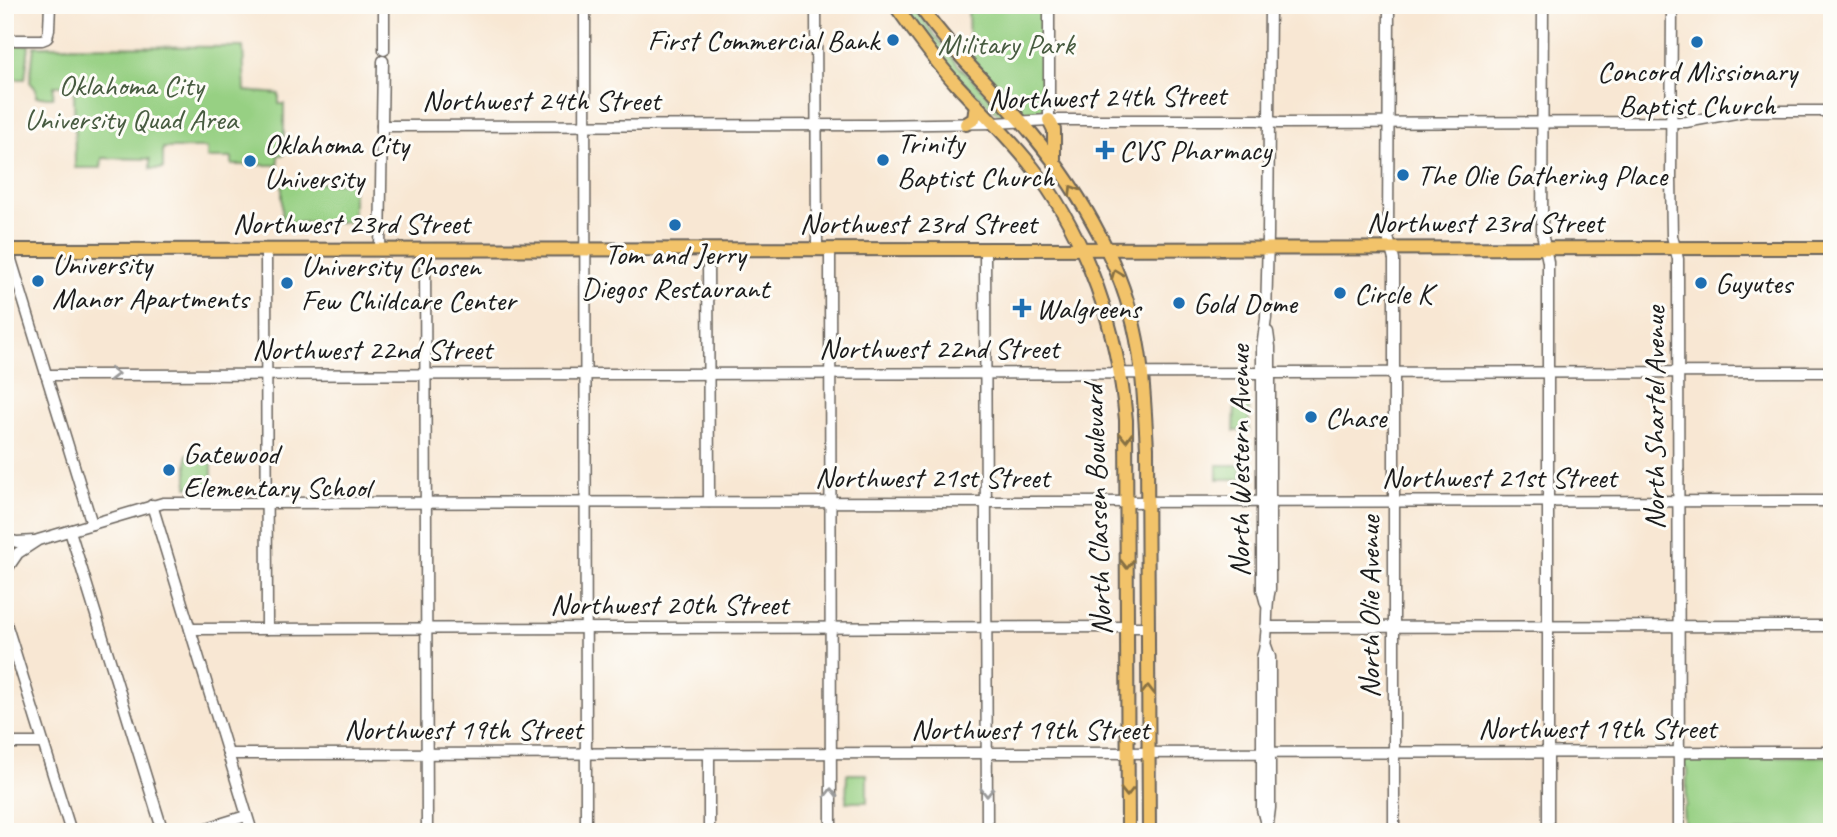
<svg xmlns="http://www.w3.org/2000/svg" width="1837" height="837" font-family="Caveat,sans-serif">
  <rect width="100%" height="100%" fill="#fdfcf7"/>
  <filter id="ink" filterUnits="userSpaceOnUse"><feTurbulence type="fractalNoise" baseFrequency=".0143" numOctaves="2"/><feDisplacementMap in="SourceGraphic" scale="14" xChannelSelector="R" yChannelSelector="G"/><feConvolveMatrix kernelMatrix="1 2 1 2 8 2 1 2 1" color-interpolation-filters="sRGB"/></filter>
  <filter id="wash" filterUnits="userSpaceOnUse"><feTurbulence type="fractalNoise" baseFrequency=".00686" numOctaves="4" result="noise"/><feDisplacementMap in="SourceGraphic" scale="28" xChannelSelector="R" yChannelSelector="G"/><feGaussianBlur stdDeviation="1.57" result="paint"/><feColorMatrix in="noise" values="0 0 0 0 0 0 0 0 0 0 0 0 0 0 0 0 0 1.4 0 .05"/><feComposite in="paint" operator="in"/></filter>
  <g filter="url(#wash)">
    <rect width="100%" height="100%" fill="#f8e7d3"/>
    <g fill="#97d083" stroke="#5a7650" stroke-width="2">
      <polygon points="907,5 912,5 958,65 1005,113 1005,120 950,70 908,15"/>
      <polygon points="968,5 1044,5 1044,111 1041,115 1023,114 969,56"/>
      <polygon points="5,45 29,45 25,79 5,79"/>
      <polygon points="34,46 243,47 245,91 279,94 279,104 284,104 284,155 278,155 278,165 232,165 232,158 207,158 207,148 163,148 163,169 150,169 150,159 102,158 101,168 75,168 74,86 54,86 53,97 36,97 36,89 30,82"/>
      <rect x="282" y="183" width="71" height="39"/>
      <polygon points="1235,405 1249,405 1249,431 1234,431"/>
      <rect x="187" y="454" width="25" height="33"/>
      <polygon points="1217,465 1241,465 1242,479 1217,479"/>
      <polygon points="1832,756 1832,832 1687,832 1687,823 1684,822 1683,808 1686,806 1687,770 1683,766 1686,759 1691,757"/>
      <polygon points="847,774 867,774 867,802 846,802"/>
    </g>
  </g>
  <g filter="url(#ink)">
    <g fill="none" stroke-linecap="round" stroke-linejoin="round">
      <defs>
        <g id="minor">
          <polyline points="585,5 586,832"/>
          <polyline points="816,5 817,249"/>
          <polyline points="1049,5 1049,120"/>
          <polyline points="1389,5 1388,237 1394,260 1394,832"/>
          <polyline points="1543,5 1542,233 1548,262 1548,832"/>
          <polyline points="1672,5 1671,177 1672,236 1678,259 1679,832"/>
          <polyline points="5,40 42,40 47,38 49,29 50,5"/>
          <polyline points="384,50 384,5"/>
          <polyline points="382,126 869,125 995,123 1049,120 1258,120 1278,123 1686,122 1747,111 1832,111"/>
          <polyline points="425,249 427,832"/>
          <polyline points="708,249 709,502"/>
          <polyline points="830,249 831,832"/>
          <polyline points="985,249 987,832"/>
          <polyline points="8,250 92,524"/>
          <polyline points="266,250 267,629"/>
          <polyline points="380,250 383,61"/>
          <polyline points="46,375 1832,372"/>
          <polyline points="152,505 252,832"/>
          <polyline points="70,531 163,832"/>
          <polyline points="5,539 17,542 34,541"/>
          <polyline points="5,572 18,553 38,540 163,503 1832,501"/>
          <polyline points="1266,604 1262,589 1262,348 1266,318 1268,235 1270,5"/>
          <polyline points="5,620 71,832"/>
          <polyline points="1266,627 1832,626"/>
          <polyline points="190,629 1148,627"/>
          <polyline points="1266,646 1270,657 1270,808 1268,824"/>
          <polyline points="5,743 43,743"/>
          <polyline points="228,754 1832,752"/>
          <polyline points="709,754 709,832"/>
          <path d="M 1267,828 L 1262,809 L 1262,657 C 1270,636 1264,612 1270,589 L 1270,347 L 1268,332"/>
          <polyline points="194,832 246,816"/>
        </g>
        <g id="major">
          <path d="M 895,5 C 915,33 934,60 957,85 C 983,113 1010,138 1033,168 C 1088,238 1118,332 1126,420 L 1128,832"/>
          <path d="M 919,5 C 954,54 994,89 1032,134 C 1083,195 1127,272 1139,352 C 1144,383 1145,416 1147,448 L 1149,832"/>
          <polyline points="1049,120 1054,130 1054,161"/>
          <polyline points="966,124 974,119 976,104"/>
          <polyline points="5,250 1832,248"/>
        </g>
      </defs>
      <use href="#minor" stroke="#69635c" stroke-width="13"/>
      <use href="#major" stroke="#69635c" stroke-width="16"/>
      <use href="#minor" stroke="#fff" stroke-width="10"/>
      <use href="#major" stroke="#f2c36a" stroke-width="12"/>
    </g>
    <defs><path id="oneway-chevron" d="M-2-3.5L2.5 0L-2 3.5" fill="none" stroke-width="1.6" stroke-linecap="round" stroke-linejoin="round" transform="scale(1.75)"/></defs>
    <g stroke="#877043">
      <use href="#oneway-chevron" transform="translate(1073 190) rotate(-122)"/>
      <use href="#oneway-chevron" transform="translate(1116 274) rotate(-111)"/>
      <use href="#oneway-chevron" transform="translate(1126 437) rotate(89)"/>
      <use href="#oneway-chevron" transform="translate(1127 564) rotate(90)"/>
      <use href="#oneway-chevron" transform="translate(1148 690) rotate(-90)"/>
      <use href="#oneway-chevron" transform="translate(1127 792) rotate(90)"/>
    </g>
    <g stroke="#999">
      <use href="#oneway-chevron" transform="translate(114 374)"/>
      <use href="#oneway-chevron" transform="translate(987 792) rotate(90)"/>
      <use href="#oneway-chevron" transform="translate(831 793) rotate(-90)"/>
    </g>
  </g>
  <g fill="#1f6fb2" stroke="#fdfcf7" stroke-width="2.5">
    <circle cx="893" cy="40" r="7"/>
    <circle cx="1697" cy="42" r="7"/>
    <path d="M1101.5 139.5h7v7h7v7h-7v7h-7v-7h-7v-7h7z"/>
    <circle cx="883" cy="160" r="7"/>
    <circle cx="250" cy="161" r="7"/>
    <circle cx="1403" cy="175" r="7"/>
    <circle cx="675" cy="225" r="7"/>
    <circle cx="38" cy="281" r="7"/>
    <circle cx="287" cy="283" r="7"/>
    <circle cx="1701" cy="283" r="7"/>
    <circle cx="1340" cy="293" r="7"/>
    <circle cx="1179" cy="303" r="7"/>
    <path d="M1018.5 297.5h7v7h7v7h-7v7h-7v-7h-7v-7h7z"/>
    <circle cx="1311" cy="417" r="7"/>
    <circle cx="169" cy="470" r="7"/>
  </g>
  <g text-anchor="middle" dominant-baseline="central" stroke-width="6" stroke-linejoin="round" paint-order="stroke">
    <g font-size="30" fill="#1c1c1c" stroke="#fdfcf7" text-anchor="start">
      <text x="879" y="40" text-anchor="end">First Commercial Bank</text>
      <text x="1697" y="71" text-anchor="middle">Concord Missionary<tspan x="1697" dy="34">Baptist Church</tspan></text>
      <text x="897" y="143">Trinity<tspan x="897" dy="34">Baptist Church</tspan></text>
      <text x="264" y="144">Oklahoma City<tspan x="264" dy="34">University</tspan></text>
      <text x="1119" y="150">CVS Pharmacy</text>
      <text x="1417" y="175">The Olie Gathering Place</text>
      <text x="675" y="254" text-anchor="middle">Tom and Jerry<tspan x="675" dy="34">Diegos Restaurant</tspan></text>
      <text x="52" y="264">University<tspan x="52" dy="34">Manor Apartments</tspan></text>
      <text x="301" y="266">University Chosen<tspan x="301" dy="34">Few Childcare Center</tspan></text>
      <text x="1715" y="283">Guyutes</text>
      <text x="1354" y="293">Circle K</text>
      <text x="1193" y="303">Gold Dome</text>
      <text x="1036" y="308">Walgreens</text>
      <text x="1325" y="417">Chase</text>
      <text x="183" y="453">Gatewood<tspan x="183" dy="34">Elementary School</tspan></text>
    </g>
    <g font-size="30" fill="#475b40" stroke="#fdfcf7">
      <text x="1006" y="44">Military Park</text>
      <text x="131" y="85">Oklahoma City<tspan x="131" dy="34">University Quad Area</tspan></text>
    </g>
    <g font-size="30" fill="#1c1c1c" stroke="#fdfcf7">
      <text transform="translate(1107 97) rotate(-1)">Northwest 24th Street</text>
      <text x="541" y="100">Northwest 24th Street</text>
      <text x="1485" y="222">Northwest 23rd Street</text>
      <text x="351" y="223">Northwest 23rd Street</text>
      <text x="918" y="223">Northwest 23rd Street</text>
      <text x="939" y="348">Northwest 22nd Street</text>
      <text x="372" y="349">Northwest 22nd Street</text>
      <text transform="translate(1654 418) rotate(-90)">North Shartel Avenue</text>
      <text transform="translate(1239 461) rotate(-90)">North Western Avenue</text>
      <text x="932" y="477">Northwest 21st Street</text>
      <text x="1499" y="477">Northwest 21st Street</text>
      <text transform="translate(1097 510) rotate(-92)">North Classen Boulevard</text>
      <text x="669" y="604">Northwest 20th Street</text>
      <text transform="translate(1369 607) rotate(-90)">North Olie Avenue</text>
      <text x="1597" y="728">Northwest 19th Street</text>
      <text x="463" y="729">Northwest 19th Street</text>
      <text x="1030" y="729">Northwest 19th Street</text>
    </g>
  </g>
  <rect width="1837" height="837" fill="none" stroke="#fdfcf7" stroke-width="28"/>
</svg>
